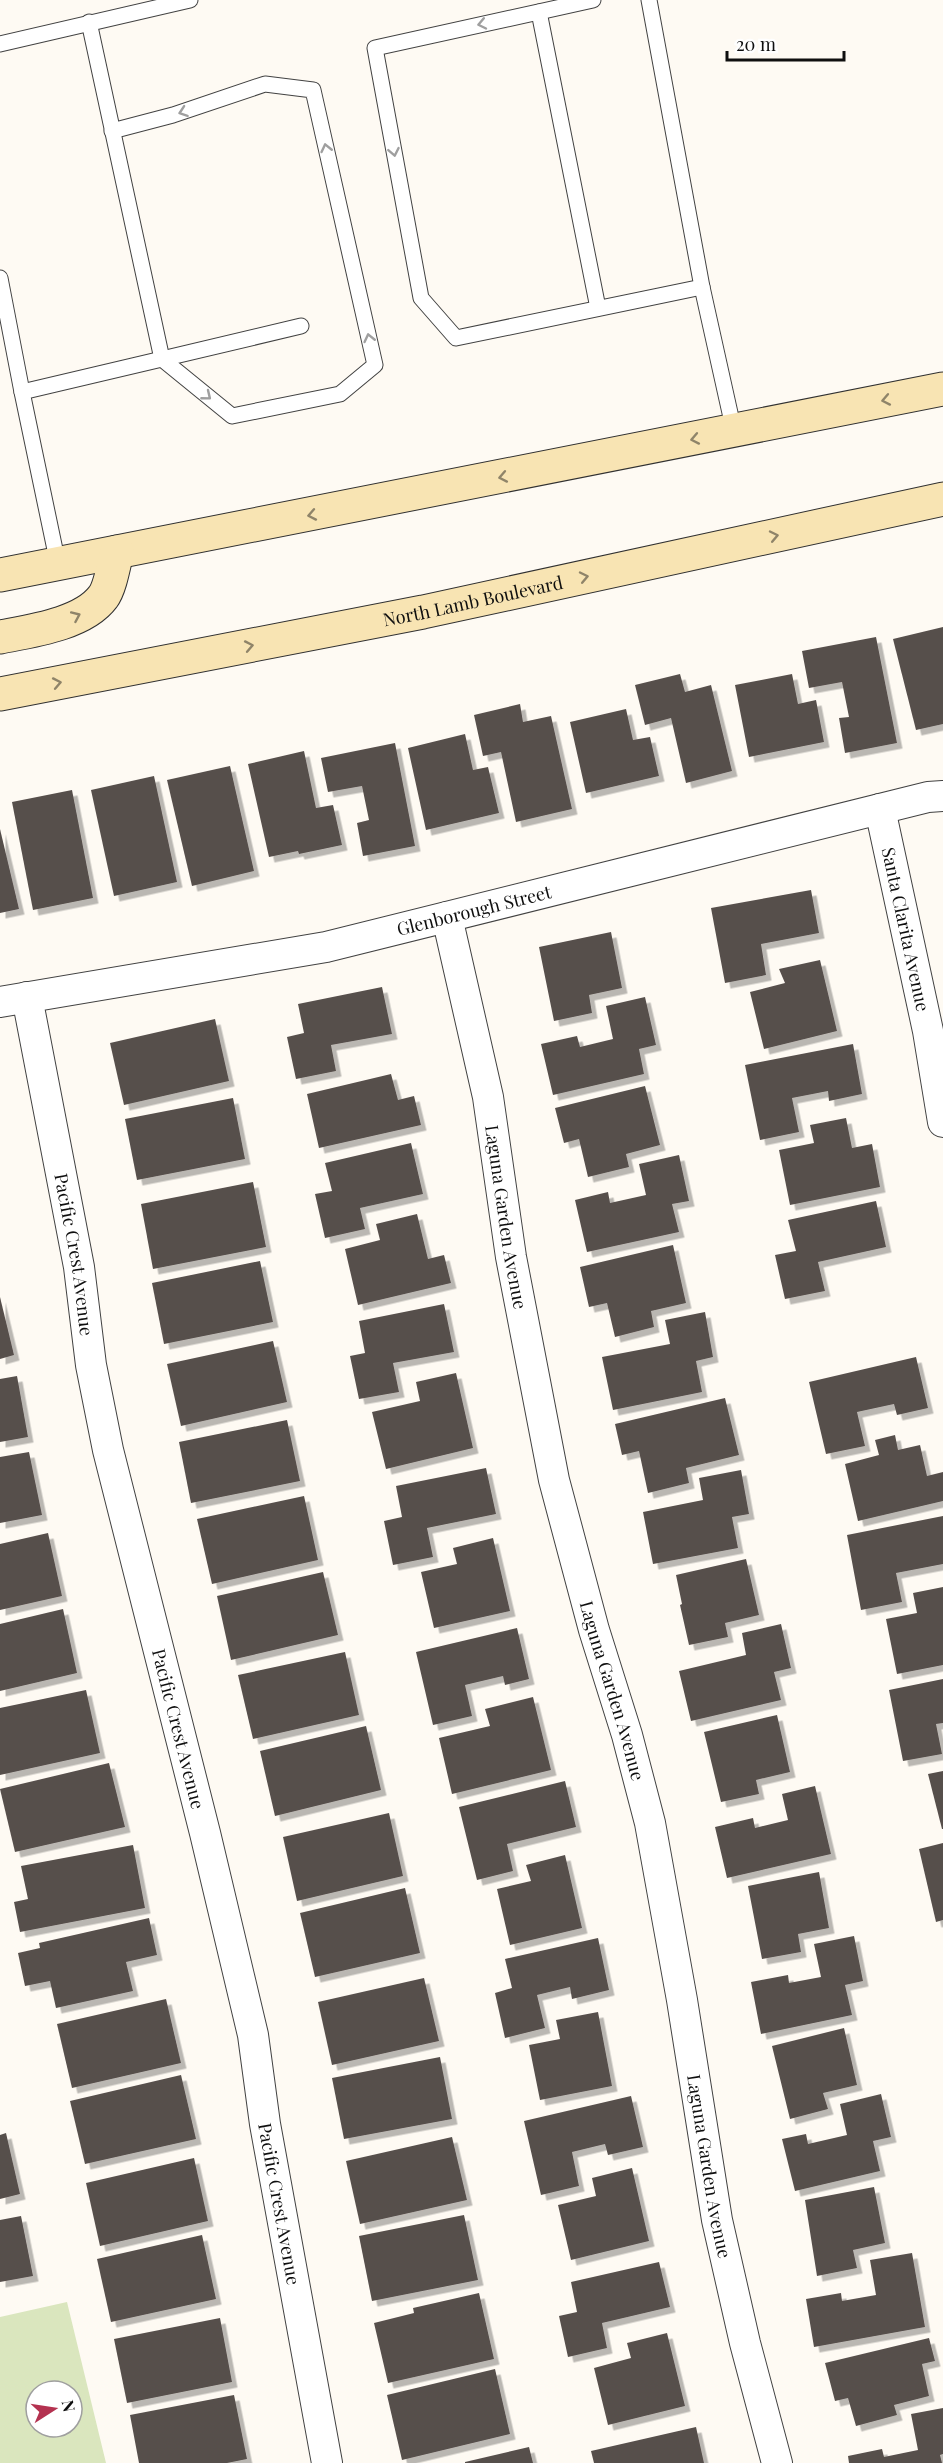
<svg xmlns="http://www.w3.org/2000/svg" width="943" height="2463" font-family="'Playfair Display',serif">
  <defs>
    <filter id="shadow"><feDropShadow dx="5.5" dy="5.5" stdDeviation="0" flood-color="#0004"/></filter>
  </defs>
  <rect width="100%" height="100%" fill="#fefaf3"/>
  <path fill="#dae6be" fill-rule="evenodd" d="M 67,2302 L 106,2463 L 0,2463 L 0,2317 ZM 36,2391 L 72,2391 L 72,2427 L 36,2427 Z"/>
  <g fill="#574f4c" filter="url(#shadow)">
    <polygon points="943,627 943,724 916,730 893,639"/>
    <polygon points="876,637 897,743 845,753 839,718 849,717 842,682 809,688 802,651"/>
    <polygon points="680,674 685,692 711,685 732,771 686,783 671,718 645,725 635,685"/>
    <polygon points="792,674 798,704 816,700 824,742 749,757 735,685"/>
    <polygon points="520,704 523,722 551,716 572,809 516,822 501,752 483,756 474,715"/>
    <polygon points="626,709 633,740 650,737 659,776 586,793 570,722"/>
    <polygon points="465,734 473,770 488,767 499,813 426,830 408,748"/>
    <polygon points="395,743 415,846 363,856 357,823 369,820 362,786 328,792 321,758"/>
    <polygon points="304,751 316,808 333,805 342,845 299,854 298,851 269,857 248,764"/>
    <polygon points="230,766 254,871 192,886 167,780"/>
    <polygon points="154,776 177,882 114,896 91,790"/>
    <polygon points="72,790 93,898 33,910 12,802"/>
    <polygon points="0,829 19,909 0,913"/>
    <polygon points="811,890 819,933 761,944 766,975 725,983 711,908"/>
    <polygon points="611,932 622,988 589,995 592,1013 554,1021 539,947"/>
    <polygon points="820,960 837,1031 764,1049 750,992 785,983 779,969"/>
    <polygon points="382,987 392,1034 331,1045 336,1071 296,1079 287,1037 304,1033 298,1004"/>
    <polygon points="645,997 656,1045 639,1049 644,1074 553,1095 541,1044 577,1036 580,1047 613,1039 606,1006"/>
    <polygon points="215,1019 229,1081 124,1105 110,1043"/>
    <polygon points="853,1044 862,1094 829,1101 828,1091 792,1098 799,1132 760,1140 745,1065"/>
    <polygon points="391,1074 398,1100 414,1096 421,1125 319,1148 307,1094"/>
    <polygon points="645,1086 660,1145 626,1154 629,1167 588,1177 579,1139 564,1143 555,1108"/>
    <polygon points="233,1098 245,1159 137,1180 125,1119"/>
    <polygon points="846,1118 852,1148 872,1144 880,1187 790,1205 779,1150 814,1143 810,1125"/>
    <polygon points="411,1143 423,1194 360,1208 365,1229 325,1238 315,1194 332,1191 325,1163"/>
    <polygon points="679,1155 689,1201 672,1204 679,1232 587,1252 575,1200 608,1192 610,1203 646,1195 639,1164"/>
    <polygon points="253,1182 266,1247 153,1269 141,1204"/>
    <polygon points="876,1201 886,1247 818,1262 825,1291 785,1299 775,1255 796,1251 788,1220"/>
    <polygon points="417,1214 428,1259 444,1255 451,1283 358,1305 345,1249 380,1240 376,1224"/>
    <polygon points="673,1245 686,1303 651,1311 654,1327 615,1337 607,1303 589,1307 580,1267"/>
    <polygon points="260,1261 273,1322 164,1344 152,1283"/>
    <polygon points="0,1297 14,1355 0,1359"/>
    <polygon points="444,1304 454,1352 393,1363 399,1392 359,1399 350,1356 365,1353 359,1321"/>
    <polygon points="705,1312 713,1357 696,1361 702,1392 613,1410 602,1357 670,1344 665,1320"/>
    <polygon points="273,1341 287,1402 181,1426 167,1364"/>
    <polygon points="916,1357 928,1408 897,1415 894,1404 857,1412 865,1446 826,1454 809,1382"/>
    <polygon points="456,1373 473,1448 386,1469 372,1412 420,1401 416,1382"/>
    <polygon points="17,1376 28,1437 0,1442 0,1379"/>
    <polygon points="725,1398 739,1455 686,1468 689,1483 648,1493 639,1451 622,1455 615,1424"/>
    <polygon points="287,1420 300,1481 191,1503 179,1442"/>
    <polygon points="895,1435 898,1450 920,1445 927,1476 943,1472 943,1501 858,1521 845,1464 879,1455 875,1440"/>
    <polygon points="29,1452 42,1515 0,1523 0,1457"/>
    <polygon points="486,1468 496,1514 427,1528 433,1557 393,1565 384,1521 402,1517 396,1486"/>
    <polygon points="741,1470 749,1514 732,1517 738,1548 653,1564 643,1512 703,1500 699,1478"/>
    <polygon points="304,1496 318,1560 212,1584 197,1519"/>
    <polygon points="943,1516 943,1564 896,1573 902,1602 861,1610 847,1535"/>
    <polygon points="48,1533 62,1596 0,1610 0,1544"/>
    <polygon points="493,1538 510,1611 434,1628 421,1572 457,1564 453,1548"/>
    <polygon points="746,1559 759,1615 725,1623 728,1637 689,1645 680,1605 682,1604 676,1575"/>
    <polygon points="323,1572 338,1635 231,1660 217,1596"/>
    <polygon points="943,1587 943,1665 897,1674 886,1619 917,1613 913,1593"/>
    <polygon points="63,1609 77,1673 0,1691 0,1624"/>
    <polygon points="781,1624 791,1668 774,1672 781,1700 691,1721 679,1671 746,1655 742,1633"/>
    <polygon points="517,1628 529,1679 505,1685 503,1676 465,1685 472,1716 433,1725 416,1652"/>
    <polygon points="345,1652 359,1715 253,1739 238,1675"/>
    <polygon points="943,1679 943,1723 936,1724 942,1754 903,1761 889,1690"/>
    <polygon points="86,1690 100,1753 0,1775 0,1708"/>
    <polygon points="533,1697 551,1770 452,1794 439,1738 490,1726 485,1709"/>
    <polygon points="777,1715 790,1772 756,1780 759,1794 721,1802 704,1732"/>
    <polygon points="366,1726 381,1790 275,1816 260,1751"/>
    <polygon points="109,1763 125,1827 15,1852 0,1789"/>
    <polygon points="943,1771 943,1829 942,1829 928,1774"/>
    <polygon points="565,1781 576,1827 507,1844 513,1871 477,1880 459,1807"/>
    <polygon points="815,1786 831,1854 727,1878 715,1827 753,1818 755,1828 788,1820 782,1794"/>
    <polygon points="389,1813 403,1876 297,1901 283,1837"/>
    <polygon points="943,1843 943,1920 936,1922 919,1849"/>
    <polygon points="133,1845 145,1908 20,1932 14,1902 28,1899 21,1866"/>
    <polygon points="565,1855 582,1928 510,1945 497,1889 531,1881 526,1865"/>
    <polygon points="819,1872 829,1928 798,1934 801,1952 762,1959 748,1886"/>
    <polygon points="405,1888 420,1953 315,1977 300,1913"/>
    <polygon points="149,1918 157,1955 126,1962 133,1991 56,2008 50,1981 25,1986 18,1953 40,1948 39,1943"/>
    <polygon points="854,1936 863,1981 845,1985 852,2015 761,2034 751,1982 788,1975 789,1983 821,1977 814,1944"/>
    <polygon points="598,1938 609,1990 572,1999 570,1987 537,1995 545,2028 505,2038 495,1993 512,1988 505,1959"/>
    <polygon points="424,1978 439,2041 332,2065 318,2002"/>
    <polygon points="166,1999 181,2063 72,2088 57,2024"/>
    <polygon points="598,2012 612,2086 540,2100 529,2045 560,2039 556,2020"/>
    <polygon points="844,2028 857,2085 823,2093 828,2109 790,2119 772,2046"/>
    <polygon points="440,2057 452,2119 344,2139 332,2078"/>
    <polygon points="181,2075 196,2139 85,2164 70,2101"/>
    <polygon points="881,2094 891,2137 873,2141 880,2171 795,2191 782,2139 806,2134 808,2144 847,2135 840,2104"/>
    <polygon points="631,2096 643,2147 608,2155 605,2144 572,2152 579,2186 541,2195 524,2121"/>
    <polygon points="6,2133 20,2194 0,2199 0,2135"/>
    <polygon points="452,2137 467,2200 360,2224 346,2161"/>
    <polygon points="194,2158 208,2221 100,2246 86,2183"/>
    <polygon points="632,2168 649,2241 571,2260 558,2205 596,2196 592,2178"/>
    <polygon points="874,2187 885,2243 853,2250 857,2268 817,2276 805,2200"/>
    <polygon points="464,2215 478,2280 372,2301 359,2236"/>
    <polygon points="21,2216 33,2276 0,2282 0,2220"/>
    <polygon points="202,2235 216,2299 111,2322 97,2259"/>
    <polygon points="912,2253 925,2327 814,2347 806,2299 841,2293 842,2301 876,2295 870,2260"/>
    <polygon points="659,2262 670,2307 602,2323 607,2348 568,2357 559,2316 577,2312 571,2282"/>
    <polygon points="479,2293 494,2359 388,2383 374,2323 414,2313 413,2308"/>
    <polygon points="220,2318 232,2382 127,2403 114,2339"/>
    <polygon points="667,2333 685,2406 608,2425 594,2368 631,2358 627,2343"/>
    <polygon points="929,2338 935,2361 922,2364 929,2396 894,2405 897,2415 856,2426 848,2398 835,2401 825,2363"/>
    <polygon points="495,2369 510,2434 402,2460 387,2395"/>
    <polygon points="234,2395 247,2459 227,2463 139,2463 130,2415"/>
    <polygon points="943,2408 943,2454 940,2455 942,2463 849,2463 848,2456 882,2449 884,2457 918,2450 911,2414"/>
    <polygon points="696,2427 704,2463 594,2463 591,2451"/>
    <polygon points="529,2447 533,2463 465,2463 465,2462"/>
  </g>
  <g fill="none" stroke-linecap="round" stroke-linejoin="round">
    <defs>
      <g id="service">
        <polyline points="593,0 375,48 421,298 456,338 702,287 649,0"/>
        <polyline points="539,12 598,308"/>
        <polyline points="0,44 190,0"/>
        <polyline points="112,131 173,115 265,84 313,90 375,365 340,394 232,416 162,359"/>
        <polyline points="0,278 22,392 162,359 89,22"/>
        <polyline points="702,287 734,431"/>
        <polyline points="162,359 301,326"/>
        <polyline points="22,392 58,564"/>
      </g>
      <g id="minor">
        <path id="s1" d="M 880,809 L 928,1031 L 943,1122"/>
        <path id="s2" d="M 447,917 L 488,1097 L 511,1257 L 554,1480 L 594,1630 L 627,1735 L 650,1823 L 682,2000 L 717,2220 L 745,2343 L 777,2463"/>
        <path id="s3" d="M 27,997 L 79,1267 L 91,1365 L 108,1450 L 205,1833 L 253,2035 L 265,2124 L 327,2463"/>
        <path id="s4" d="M 0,1002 L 326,947 L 928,797 L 943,796"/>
      </g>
      <g id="secondary">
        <polyline points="0,575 943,389"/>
        <path d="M 0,637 C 31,631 83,624 103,597 C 110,588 114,564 117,552"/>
        <path id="s5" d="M 0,694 L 423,612 L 943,499"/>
      </g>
    </defs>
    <use href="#service" stroke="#424242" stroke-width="17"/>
    <use href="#minor" stroke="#424242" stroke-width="32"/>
    <use href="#secondary" stroke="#313131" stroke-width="35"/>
    <use href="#service" stroke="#fff" stroke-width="15"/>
    <use href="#minor" stroke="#fff" stroke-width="30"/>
    <use href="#secondary" stroke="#f8e4b3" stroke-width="33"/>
  </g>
  <defs><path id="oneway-chevron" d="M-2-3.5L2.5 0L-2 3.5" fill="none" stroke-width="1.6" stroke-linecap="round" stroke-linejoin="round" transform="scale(1.5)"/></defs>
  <g stroke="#9f9f9f">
    <use href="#oneway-chevron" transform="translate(482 24) rotate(168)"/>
    <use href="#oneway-chevron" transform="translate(183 112) rotate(161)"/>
    <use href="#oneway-chevron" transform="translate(326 148) rotate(-103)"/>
    <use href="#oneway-chevron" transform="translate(394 152) rotate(79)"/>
    <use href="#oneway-chevron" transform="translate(369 338) rotate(-103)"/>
    <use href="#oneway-chevron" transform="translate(207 396) rotate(39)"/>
  </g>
  <g stroke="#8f8469">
    <use href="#oneway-chevron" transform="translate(886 400) rotate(169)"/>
    <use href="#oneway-chevron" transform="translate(695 439) rotate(169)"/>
    <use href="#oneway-chevron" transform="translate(503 477) rotate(169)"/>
    <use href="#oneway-chevron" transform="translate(312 515) rotate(169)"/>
    <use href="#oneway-chevron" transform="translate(774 536) rotate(-12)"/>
    <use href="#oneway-chevron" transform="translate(584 577) rotate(-12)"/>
    <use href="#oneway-chevron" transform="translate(76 616) rotate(-24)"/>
    <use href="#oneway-chevron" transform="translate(249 646) rotate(-11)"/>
    <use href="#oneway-chevron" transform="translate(57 683) rotate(-11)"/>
  </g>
  <g text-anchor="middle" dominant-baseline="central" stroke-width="6" stroke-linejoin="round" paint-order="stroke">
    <g font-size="18" fill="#0f0f0f" stroke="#fff">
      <text stroke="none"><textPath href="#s5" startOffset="482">North Lamb Boulevard</textPath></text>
      <text stroke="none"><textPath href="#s4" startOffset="483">Glenborough Street</textPath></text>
      <text stroke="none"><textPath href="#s1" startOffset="123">Santa Clarita Avenue</textPath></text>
      <text stroke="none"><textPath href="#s2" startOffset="306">Laguna Garden Avenue</textPath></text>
      <text stroke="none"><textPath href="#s3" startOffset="262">Pacific Crest Avenue</textPath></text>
      <text stroke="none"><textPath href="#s2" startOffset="792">Laguna Garden Avenue</textPath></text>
      <text stroke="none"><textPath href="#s3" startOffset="748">Pacific Crest Avenue</textPath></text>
      <text stroke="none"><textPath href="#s2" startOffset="1278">Laguna Garden Avenue</textPath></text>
      <text stroke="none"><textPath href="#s3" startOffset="1234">Pacific Crest Avenue</textPath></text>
    </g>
  </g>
  <g transform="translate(54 2409) rotate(78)"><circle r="28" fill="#ffffff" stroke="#9f9f9f" stroke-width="1.5"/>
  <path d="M0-4.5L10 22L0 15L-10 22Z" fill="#b43250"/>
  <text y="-9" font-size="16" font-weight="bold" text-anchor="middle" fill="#0f0f0f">N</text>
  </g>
  <path d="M727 51v9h117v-9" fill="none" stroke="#0f0f0f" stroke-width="3"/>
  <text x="736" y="51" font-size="18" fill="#0f0f0f" stroke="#ffffff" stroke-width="4.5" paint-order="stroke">20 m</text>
</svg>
